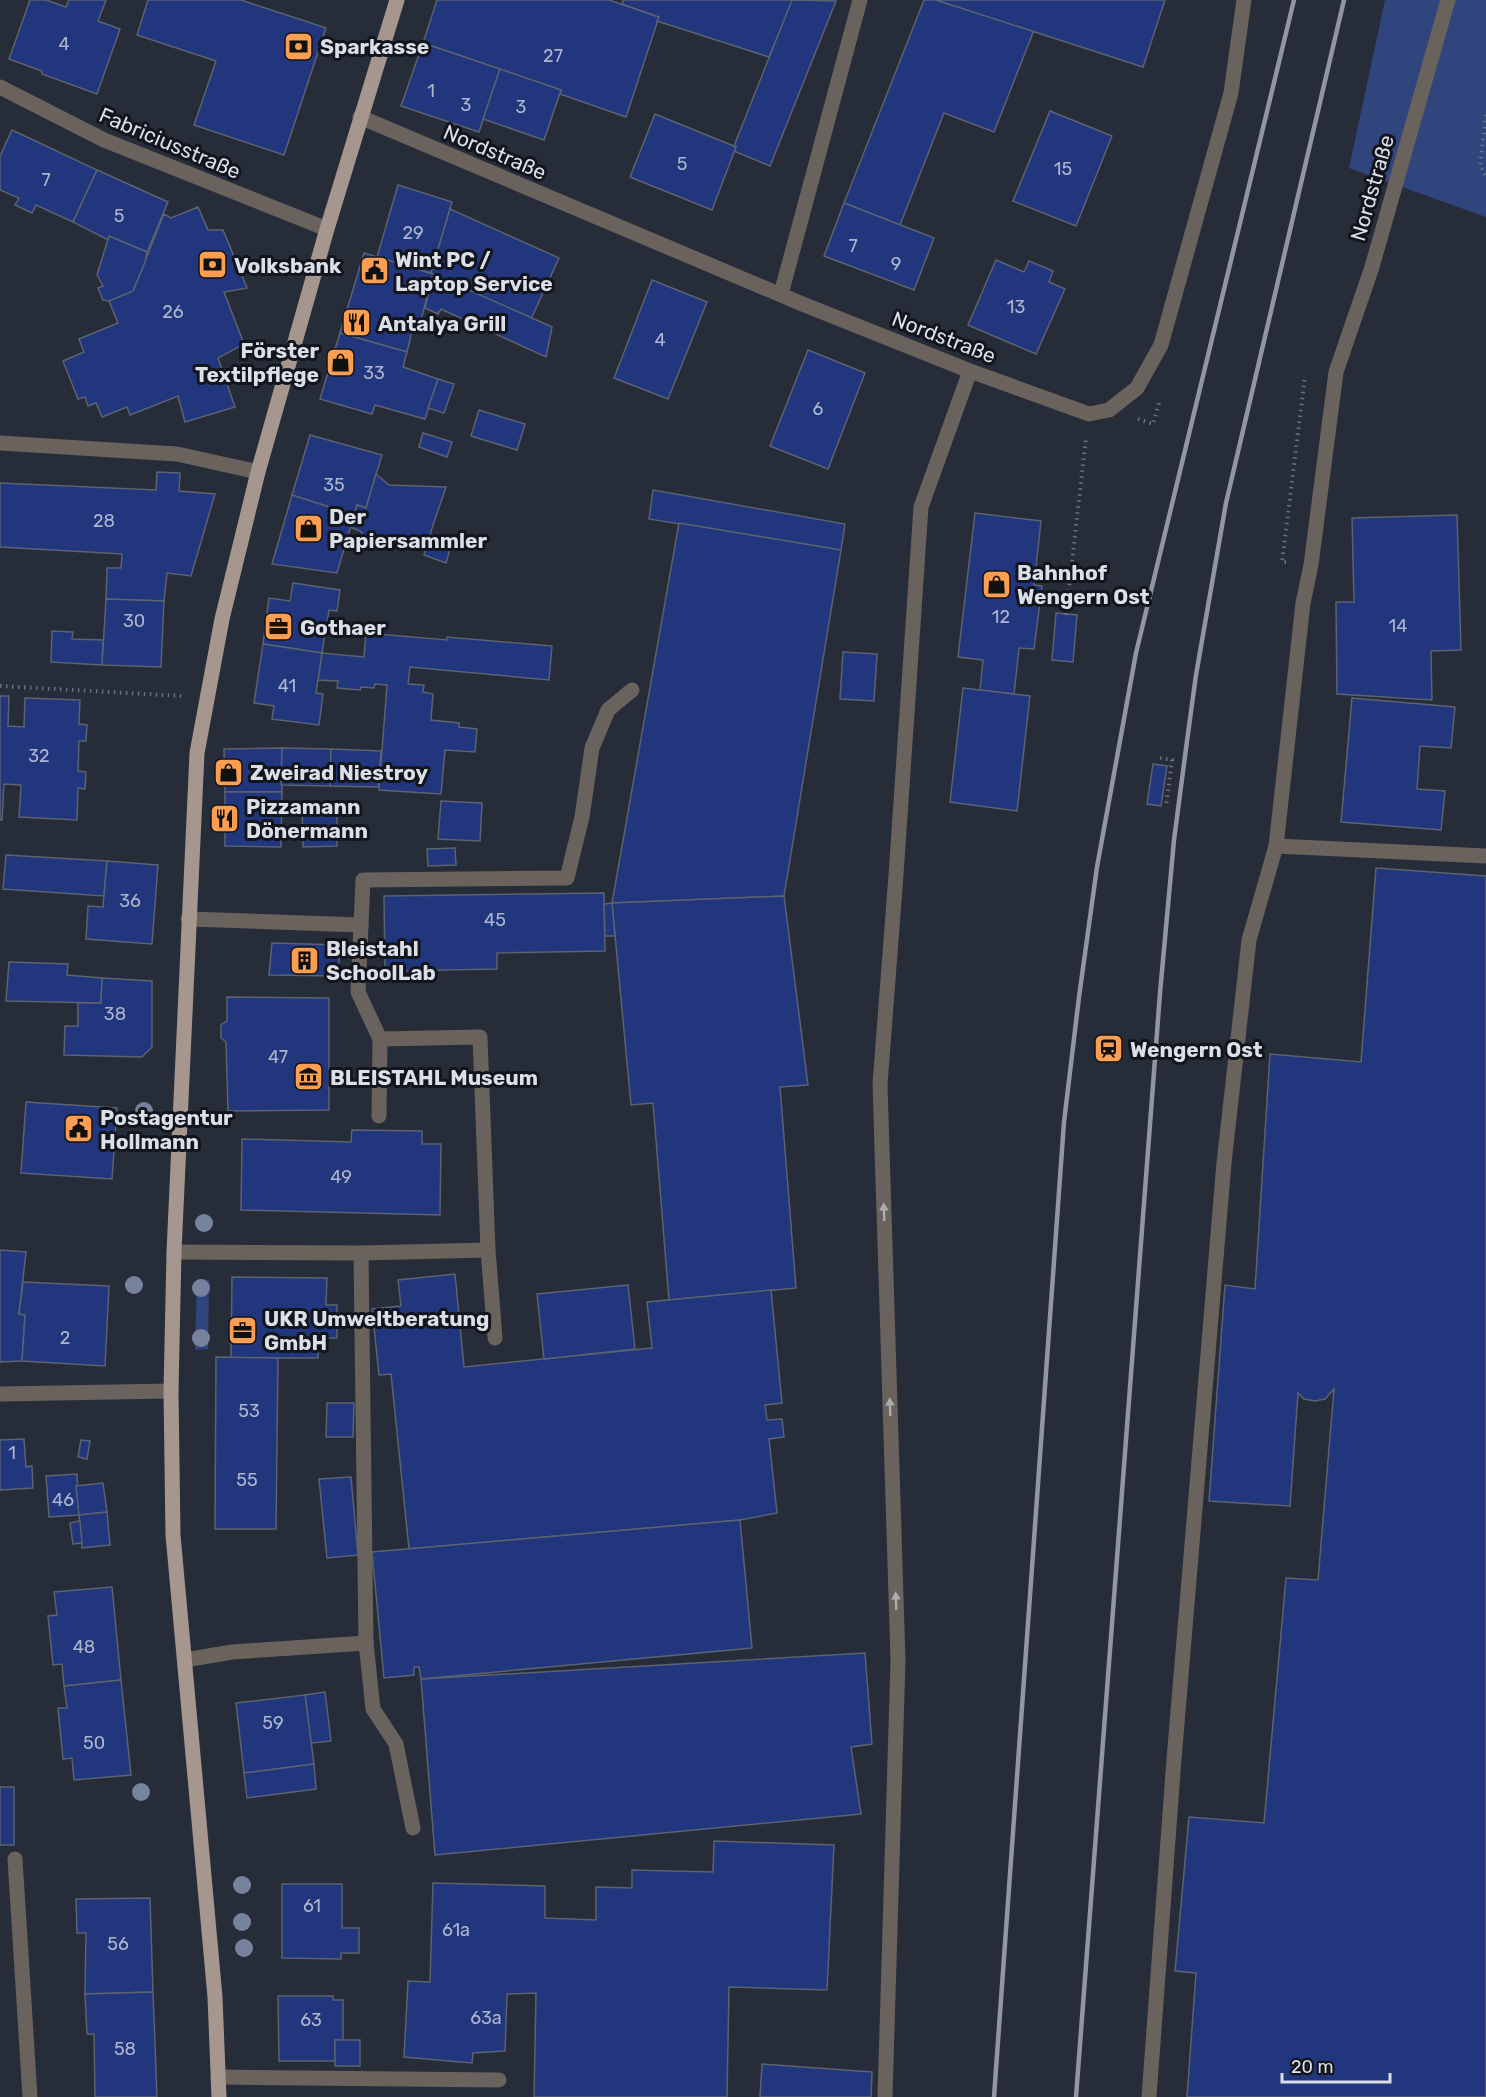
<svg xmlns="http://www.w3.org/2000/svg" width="1486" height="2097" font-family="Rubik,sans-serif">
  <rect width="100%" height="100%" fill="#272c39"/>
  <g fill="#30457e">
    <polygon points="1385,0 1486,0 1486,217 1349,168"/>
    <polygon points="197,1279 209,1280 208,1349 195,1350"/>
  </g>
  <g fill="#21367c" stroke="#5b6271" stroke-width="1.5">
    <polygon points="30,0 46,0 66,7 69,0 106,0 98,21 120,29 97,94 42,74 42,71 9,59"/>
    <polygon points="148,0 241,0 326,28 284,155 194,125 216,61 137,35"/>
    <polygon points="437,0 609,0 659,17 626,117 560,94 561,90 423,43"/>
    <polygon points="623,0 793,0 769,57 657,21 659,17 622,4"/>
    <polygon points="792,0 836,1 770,166 734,151 736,147 734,146"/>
    <polygon points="924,0 936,0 1034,30 994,132 944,113 900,225 844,203"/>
    <polygon points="936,0 1165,0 1143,67"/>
    <polygon points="423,43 500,69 479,132 401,106"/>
    <polygon points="500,69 561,90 544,140 483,119"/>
    <polygon points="1050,111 1112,136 1076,226 1013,201"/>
    <polygon points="655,114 736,147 712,210 630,177"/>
    <polygon points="12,130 97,170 73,222 36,205 32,213 15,205 19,198 0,190 0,156"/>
    <polygon points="97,170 168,202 147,252 109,236 108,240 73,222"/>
    <polygon points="398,185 452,202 431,273 377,257"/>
    <polygon points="844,203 934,238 914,290 824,256"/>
    <polygon points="198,207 208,230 223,230 247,288 224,292 244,344 218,358 235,407 185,422 178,396 130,415 127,407 102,417 96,403 88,406 85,397 78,399 63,361 84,352 79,339 118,323 109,301 133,291 164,214 171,218"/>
    <polygon points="450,209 559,258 531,319 431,273"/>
    <polygon points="109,236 147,252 145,262 133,291 109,301 103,300 98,288 103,286 97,275"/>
    <polygon points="364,253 433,274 419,328 413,327 407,352 340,333"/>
    <polygon points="996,260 1024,272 1029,261 1053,271 1049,282 1065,289 1036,354 968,325"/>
    <polygon points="433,274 552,327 546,357 441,309 438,314 425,308"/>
    <polygon points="652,280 707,302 668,399 614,378"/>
    <polygon points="340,333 407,352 403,367 438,379 425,419 375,405 372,414 320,399"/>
    <polygon points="808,350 865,373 828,469 770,446"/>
    <polygon points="438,379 454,384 444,413 428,408"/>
    <polygon points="479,410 525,424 517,450 471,436"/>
    <polygon points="423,433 452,442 447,457 419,447"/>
    <polygon points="310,435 382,455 366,508 357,505 354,515 292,495"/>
    <polygon points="157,472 180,473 179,491 215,494 191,576 167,573 164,601 106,599 107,568 121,568 122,554 0,547 0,483 156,490"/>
    <polygon points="376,474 389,485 446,487 427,543 371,543 360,531 350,527 357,505 366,508"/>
    <polygon points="653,490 845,524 841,550 649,519"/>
    <polygon points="292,495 354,515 337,573 272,564"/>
    <polygon points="975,513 1041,521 1034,585 1042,586 1034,649 1019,648 1014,694 980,690 983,660 958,657"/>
    <polygon points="1457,515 1461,650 1431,651 1432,700 1337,694 1336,602 1354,602 1352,518"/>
    <polygon points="679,523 841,550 784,896 612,903"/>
    <polygon points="430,534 452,542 446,563 424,555"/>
    <polygon points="293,583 340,590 337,611 329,610 322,653 263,644 269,598 290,601"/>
    <polygon points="106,599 164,601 161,667 102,665"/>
    <polygon points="1056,613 1077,615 1073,662 1052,660"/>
    <polygon points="52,631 73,632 72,639 103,640 102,665 51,662"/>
    <polygon points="366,633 447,640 447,637 552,646 549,680 410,667 408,684 424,685 423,692 433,694 431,720 459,723 459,727 477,729 475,752 445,750 441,794 379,790 387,685 375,684 374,688 361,687 360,690 337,688 338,681 318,680 322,653 364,657"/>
    <polygon points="263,644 322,653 316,693 323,694 319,725 272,719 274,706 254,703"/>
    <polygon points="843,652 877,654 874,701 840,699"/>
    <polygon points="963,688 1030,696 1017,811 950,802"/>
    <polygon points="0,696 9,696 8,726 24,727 25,698 80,700 79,724 87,725 86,741 79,741 78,771 86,772 85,789 78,788 77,820 19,817 21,785 4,784 2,820 0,820"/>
    <polygon points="1352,698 1455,707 1451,748 1420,746 1417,789 1445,791 1441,830 1341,822"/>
    <polygon points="282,748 282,792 225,792 224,749"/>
    <polygon points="282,748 331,749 330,786 281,785"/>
    <polygon points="331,749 381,751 378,787 330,786"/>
    <polygon points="1153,764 1167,766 1161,806 1147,804"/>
    <polygon points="225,792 282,792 281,847 225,846"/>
    <polygon points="441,801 482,803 480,841 438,839"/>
    <polygon points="302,805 337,805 337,846 303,847"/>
    <polygon points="455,848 456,865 428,866 427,849"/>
    <polygon points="6,855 107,861 104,896 3,889"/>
    <polygon points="107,861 158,865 152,944 86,939 88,906 103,907"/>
    <polygon points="1376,868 1486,876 1486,2097 1187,2097 1196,1973 1175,1971 1189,1817 1264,1823 1286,1578 1318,1580 1334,1389 1325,1399 1315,1401 1304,1399 1298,1393 1290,1506 1209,1501 1225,1285 1255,1289 1270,1054 1361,1062"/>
    <polygon points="604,893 605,951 497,953 497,969 385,971 384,896"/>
    <polygon points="784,896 808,1085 780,1087 796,1288 669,1300 653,1103 631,1105 612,903"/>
    <polygon points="612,903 615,936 605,936 604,904"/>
    <polygon points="272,943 340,945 338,976 269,975"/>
    <polygon points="9,962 68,964 67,975 102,978 101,1003 6,1001"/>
    <polygon points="102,978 152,981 152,1047 142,1057 64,1055 65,1026 78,1026 78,1003 101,1003"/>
    <polygon points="227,997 329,998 329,1110 228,1111 226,1042 221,1038 221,1025 227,1021"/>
    <polygon points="26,1102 117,1108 112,1179 21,1173"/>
    <polygon points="352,1130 422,1131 422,1144 441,1144 440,1215 241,1210 242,1139 351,1142"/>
    <polygon points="0,1250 26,1252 19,1314 25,1315 22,1361 0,1362"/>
    <polygon points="455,1274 464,1367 652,1348 647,1302 771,1290 782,1403 765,1405 767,1420 782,1419 784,1437 769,1439 777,1513 740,1520 409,1549 391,1374 379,1375 372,1309 401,1306 398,1280"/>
    <polygon points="232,1277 327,1278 326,1305 337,1305 337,1338 318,1338 318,1358 231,1358"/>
    <polygon points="23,1282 109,1286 105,1366 22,1361 25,1315 19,1314"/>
    <polygon points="628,1285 635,1349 544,1359 537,1294"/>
    <polygon points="216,1357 278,1358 276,1529 215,1529"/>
    <polygon points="327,1403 354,1403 353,1437 326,1437"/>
    <polygon points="24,1439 26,1467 32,1466 33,1488 0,1490 0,1440"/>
    <polygon points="81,1440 90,1441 87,1459 78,1457"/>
    <polygon points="77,1474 79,1515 49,1517 46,1476"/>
    <polygon points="351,1477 358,1555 327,1558 319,1479"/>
    <polygon points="103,1483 107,1512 79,1515 76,1486"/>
    <polygon points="107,1512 110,1545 82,1548 79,1515"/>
    <polygon points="740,1520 752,1648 421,1679 419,1667 414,1667 414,1675 384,1678 372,1552"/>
    <polygon points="80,1521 82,1543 73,1544 70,1523"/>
    <polygon points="112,1587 121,1680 64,1686 62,1664 53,1665 48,1616 57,1615 54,1592"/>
    <polygon points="865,1653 872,1744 851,1747 861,1814 435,1855 421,1679"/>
    <polygon points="121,1680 131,1775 74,1780 72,1758 63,1759 58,1708 67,1708 64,1686"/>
    <polygon points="325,1692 331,1741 311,1743 305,1695"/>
    <polygon points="305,1695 314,1764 244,1773 236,1703"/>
    <polygon points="314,1764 316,1789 247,1798 244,1773"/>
    <rect x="0" y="1787" width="14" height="58"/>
    <polygon points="714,1841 834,1845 827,1990 729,1987 727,2097 534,2097 536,1993 507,1994 505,2051 473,2053 472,2063 404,2057 408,1981 430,1982 433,1883 545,1886 545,1918 596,1920 596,1887 632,1888 632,1870 713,1872"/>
    <polygon points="282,1884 342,1884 342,1928 359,1928 359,1953 341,1953 341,1959 282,1958"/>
    <polygon points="150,1898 153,1992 85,1994 86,1933 77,1933 76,1899"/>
    <polygon points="153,1992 157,2097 95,2097 94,2034 87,2034 85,1994"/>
    <polygon points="278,1996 333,1996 333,2000 343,2000 343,2040 335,2040 335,2061 279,2061"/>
    <rect x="335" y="2040" width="25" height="26"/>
    <polygon points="762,2064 872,2072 871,2097 760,2097"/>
  </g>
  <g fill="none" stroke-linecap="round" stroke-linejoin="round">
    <g stroke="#6c707c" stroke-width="4" stroke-dasharray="1.5 4.5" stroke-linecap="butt">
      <polyline points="1486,115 1480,165 1486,176"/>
      <polyline points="1138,419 1153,424 1159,403"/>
      <polyline points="1286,562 1282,562 1305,376"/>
      <polyline points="1066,615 1086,438"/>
      <polyline points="0,686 182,696"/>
      <polyline points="1160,758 1172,760 1166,807"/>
    </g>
    <g stroke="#69625d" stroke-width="15">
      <polyline points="1448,0 1372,267 1336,372 1311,565 1303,603 1276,846 1486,856"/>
      <polyline points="0,87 104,140 327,229"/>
      <polyline points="360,117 800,303 970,371 1089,414 1109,410 1137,388 1161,345 1231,93 1244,0"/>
      <polyline points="781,294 860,0"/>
      <polyline points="0,443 177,454 258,472"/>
      <polyline points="188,919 361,925"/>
      <polyline points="380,1039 358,992 363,880 567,878 582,817 592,748 608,710 632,690"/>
      <polyline points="488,1250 495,1338"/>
      <polyline points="174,1252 361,1253 488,1250 480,1037 380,1039 379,1116"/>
      <polyline points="361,1253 366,1643 373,1709 396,1744 413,1828"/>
      <polyline points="0,1394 171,1391"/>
      <polyline points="185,1660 232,1652 366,1643"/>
      <polyline points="15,1859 30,2097"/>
      <polyline points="218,2077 499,2080"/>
      <polyline points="885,2097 898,1660 880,1084 896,875 921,507 970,371"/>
      <polyline points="1149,2097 1174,1759 1224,1163 1249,940 1276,846"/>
    </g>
    <polyline stroke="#a5978d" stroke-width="15" points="219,2097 215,1997 173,1535 171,1391 174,1252 197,753 222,619 258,472 327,229 397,0"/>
    <g stroke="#9296a1" stroke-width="4.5">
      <polyline points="994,2097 1064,1122 1079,997 1097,867 1136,653 1294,0"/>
      <polyline points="1076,2097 1160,993 1174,840 1187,741 1196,675 1226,503 1344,0"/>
    </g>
  </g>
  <g fill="#76829e">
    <circle cx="144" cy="1111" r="9"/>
    <circle cx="204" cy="1223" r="9"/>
    <circle cx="134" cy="1285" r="9"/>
    <circle cx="201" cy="1288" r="9"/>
    <circle cx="201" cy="1338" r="9"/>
    <circle cx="141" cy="1792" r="9"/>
    <circle cx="242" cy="1885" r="9"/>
    <circle cx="242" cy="1922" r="9"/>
    <circle cx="244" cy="1948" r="9"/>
  </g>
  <defs><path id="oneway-solid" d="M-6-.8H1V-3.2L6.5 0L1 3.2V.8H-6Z" transform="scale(1.5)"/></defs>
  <g fill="#adadb0">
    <use href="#oneway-solid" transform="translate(884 1212) rotate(-92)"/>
    <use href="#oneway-solid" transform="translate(890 1407) rotate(-92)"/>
    <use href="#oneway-solid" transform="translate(896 1601) rotate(-92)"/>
  </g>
  <defs>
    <symbol id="bank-square" viewBox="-11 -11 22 22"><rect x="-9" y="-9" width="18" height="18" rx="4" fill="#fb9e51" stroke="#12151b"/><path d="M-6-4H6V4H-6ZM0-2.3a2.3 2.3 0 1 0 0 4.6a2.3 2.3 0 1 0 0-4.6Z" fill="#111"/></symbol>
    <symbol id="civic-square" viewBox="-11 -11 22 22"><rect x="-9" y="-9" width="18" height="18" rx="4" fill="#fb9e51" stroke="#12151b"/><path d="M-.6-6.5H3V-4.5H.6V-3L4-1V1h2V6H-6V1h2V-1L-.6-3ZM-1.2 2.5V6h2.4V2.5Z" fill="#111"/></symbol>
    <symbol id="restaurant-square" viewBox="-11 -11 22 22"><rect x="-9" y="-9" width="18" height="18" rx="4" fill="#fb9e51" stroke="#12151b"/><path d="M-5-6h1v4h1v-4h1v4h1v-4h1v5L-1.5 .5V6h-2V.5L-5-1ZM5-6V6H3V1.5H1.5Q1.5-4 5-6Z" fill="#111"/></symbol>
    <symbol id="shop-square" viewBox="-11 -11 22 22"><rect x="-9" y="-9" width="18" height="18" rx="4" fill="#fb9e51" stroke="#12151b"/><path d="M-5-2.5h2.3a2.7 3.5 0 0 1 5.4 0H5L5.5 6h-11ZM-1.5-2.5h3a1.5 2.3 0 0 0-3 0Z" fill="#111"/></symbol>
    <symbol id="office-square" viewBox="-11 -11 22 22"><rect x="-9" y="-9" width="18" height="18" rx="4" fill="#fb9e51" stroke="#12151b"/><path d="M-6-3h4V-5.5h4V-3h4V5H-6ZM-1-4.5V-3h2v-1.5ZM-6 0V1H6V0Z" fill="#111"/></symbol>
    <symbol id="building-square" viewBox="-11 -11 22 22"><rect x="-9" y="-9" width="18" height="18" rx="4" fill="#fb9e51" stroke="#12151b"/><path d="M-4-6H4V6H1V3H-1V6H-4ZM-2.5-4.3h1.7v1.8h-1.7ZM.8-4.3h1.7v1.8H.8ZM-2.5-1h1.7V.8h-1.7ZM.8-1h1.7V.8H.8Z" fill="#111"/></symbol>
    <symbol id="station-square" viewBox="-11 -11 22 22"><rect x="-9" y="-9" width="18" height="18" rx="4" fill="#fb9e51" stroke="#12151b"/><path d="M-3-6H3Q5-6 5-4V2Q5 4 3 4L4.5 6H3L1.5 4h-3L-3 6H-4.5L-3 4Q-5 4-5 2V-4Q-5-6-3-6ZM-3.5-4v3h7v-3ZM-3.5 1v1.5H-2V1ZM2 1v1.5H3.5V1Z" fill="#111"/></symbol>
    <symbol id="museum-square" viewBox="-11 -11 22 22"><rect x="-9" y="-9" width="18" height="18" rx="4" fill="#fb9e51" stroke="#12151b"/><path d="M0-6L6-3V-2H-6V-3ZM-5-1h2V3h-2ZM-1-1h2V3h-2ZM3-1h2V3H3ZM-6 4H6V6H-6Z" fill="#111"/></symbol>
  </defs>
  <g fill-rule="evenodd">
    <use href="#bank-square" x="282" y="30" width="33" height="33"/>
    <use href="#bank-square" x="196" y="248" width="33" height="33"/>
    <use href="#civic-square" x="358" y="254" width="33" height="33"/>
    <use href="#restaurant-square" x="340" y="306" width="33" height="33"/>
    <use href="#shop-square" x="324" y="346" width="33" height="33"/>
    <use href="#shop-square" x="292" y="512" width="33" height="33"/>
    <use href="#shop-square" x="980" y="568" width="33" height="33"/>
    <use href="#office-square" x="262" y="610" width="33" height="33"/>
    <use href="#shop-square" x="212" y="756" width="33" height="33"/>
    <use href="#restaurant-square" x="208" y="802" width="33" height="33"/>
    <use href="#building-square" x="288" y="944" width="33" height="33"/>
    <use href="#station-square" x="1092" y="1032" width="33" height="33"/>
    <use href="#museum-square" x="292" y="1060" width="33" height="33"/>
    <use href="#civic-square" x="62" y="1112" width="33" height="33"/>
    <use href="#office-square" x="226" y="1314" width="33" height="33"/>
  </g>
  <g text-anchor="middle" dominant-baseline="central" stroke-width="6" stroke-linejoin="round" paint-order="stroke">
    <g font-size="18" fill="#acb5cd">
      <text x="64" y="44">4</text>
      <text x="553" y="56">27</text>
      <text x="431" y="91">1</text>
      <text x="466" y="105">3</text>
      <text x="521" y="107">3</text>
      <text x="682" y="164">5</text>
      <text x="1063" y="169">15</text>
      <text x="46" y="180">7</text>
      <text x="119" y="216">5</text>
      <text x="413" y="233">29</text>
      <text x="853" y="246">7</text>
      <text x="896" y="264">9</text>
      <text x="1016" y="307">13</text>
      <text x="173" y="312">26</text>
      <text x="660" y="340">4</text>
      <text x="374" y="373">33</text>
      <text x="818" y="409">6</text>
      <text x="334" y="485">35</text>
      <text x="104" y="521">28</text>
      <text x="1001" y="617">12</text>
      <text x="134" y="621">30</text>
      <text x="1398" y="626">14</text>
      <text x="287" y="686">41</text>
      <text x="39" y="756">32</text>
      <text x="130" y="901">36</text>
      <text x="495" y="920">45</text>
      <text x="115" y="1014">38</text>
      <text x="278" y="1057">47</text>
      <text x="341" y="1177">49</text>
      <text x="65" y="1338">2</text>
      <text x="249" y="1411">53</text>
      <text x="12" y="1453">1</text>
      <text x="247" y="1480">55</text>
      <text x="63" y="1500">46</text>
      <text x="84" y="1647">48</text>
      <text x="273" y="1723">59</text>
      <text x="94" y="1743">50</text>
      <text x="312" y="1906">61</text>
      <text x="456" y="1930">61a</text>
      <text x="118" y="1944">56</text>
      <text x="486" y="2018">63a</text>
      <text x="311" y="2020">63</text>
      <text x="125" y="2049">58</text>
    </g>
    <g font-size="21" font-weight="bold" fill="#dbdfe8" stroke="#12151b" text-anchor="start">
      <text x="320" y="46">Sparkasse</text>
      <text x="395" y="259">Wint PC /<tspan x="395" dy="24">Laptop Service</tspan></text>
      <text x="234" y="265">Volksbank</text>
      <text x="378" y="323">Antalya Grill</text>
      <text x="319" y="350" text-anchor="end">Förster<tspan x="319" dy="24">Textilpflege</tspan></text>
      <text x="329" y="516">Der<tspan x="329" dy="24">Papiersammler</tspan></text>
      <text x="1017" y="572">Bahnhof<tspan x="1017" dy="24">Wengern Ost</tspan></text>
      <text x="300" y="627">Gothaer</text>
      <text x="250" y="772">Zweirad Niestroy</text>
      <text x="246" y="806">Pizzamann<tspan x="246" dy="24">Dönermann</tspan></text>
      <text x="326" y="948">Bleistahl<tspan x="326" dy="24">SchoolLab</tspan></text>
      <text x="1130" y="1049">Wengern Ost</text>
      <text x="330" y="1077">BLEISTAHL Museum</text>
      <text x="100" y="1117">Postagentur<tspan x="100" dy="24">Hollmann</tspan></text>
      <text x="264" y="1318">UKR Umweltberatung<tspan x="264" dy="24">GmbH</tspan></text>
    </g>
    <g font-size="21" fill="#dbdfe8" stroke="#12151b">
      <text transform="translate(170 143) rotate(23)">Fabriciusstraße</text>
      <text transform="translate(495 152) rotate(23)">Nordstraße</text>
      <text transform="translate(1372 188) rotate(-74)">Nordstraße</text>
      <text transform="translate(944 337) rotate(21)">Nordstraße</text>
    </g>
  </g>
  <path d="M1282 2073v9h108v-9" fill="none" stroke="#dbdfe8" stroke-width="3"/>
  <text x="1291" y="2073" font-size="18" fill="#dbdfe8" stroke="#12151b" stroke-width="4.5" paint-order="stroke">20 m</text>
</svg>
